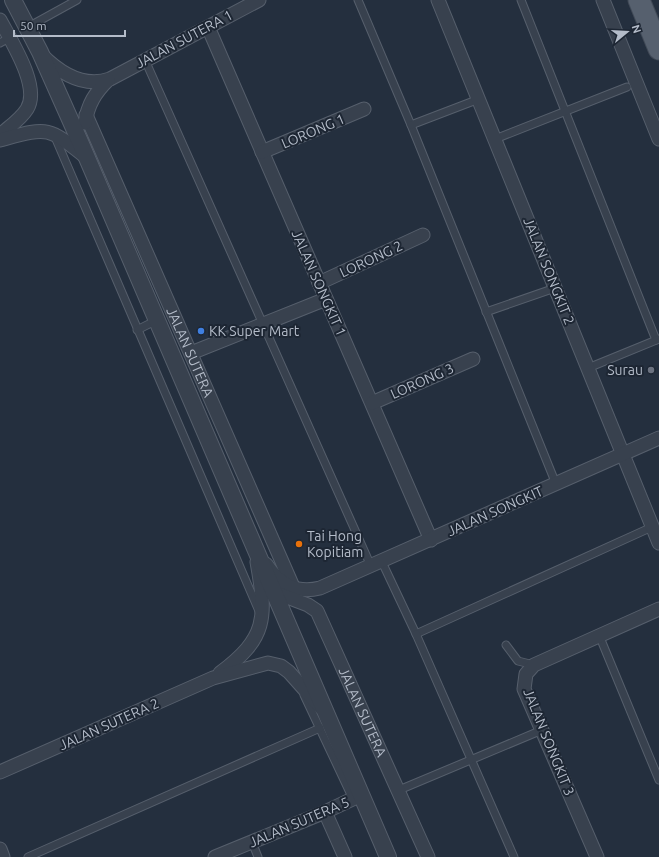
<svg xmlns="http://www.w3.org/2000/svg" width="659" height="857" font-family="Ubuntu,sans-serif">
  <rect width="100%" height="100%" fill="#242f3e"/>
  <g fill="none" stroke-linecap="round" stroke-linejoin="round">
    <defs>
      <g id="service">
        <polyline points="358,0 411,125 556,484"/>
        <polyline points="521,0 656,340"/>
        <polyline points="28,27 77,0"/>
        <polyline points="0,43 9,38"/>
        <polyline points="145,60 371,566"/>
        <polyline points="411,125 479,99"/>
        <polyline points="55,137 259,611"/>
        <polyline points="495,139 627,87"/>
        <polyline points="486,312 555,288"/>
        <polyline points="137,330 157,320"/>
        <polyline points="588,368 659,339"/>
        <polyline points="382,562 416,634 652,527"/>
        <polyline points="416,634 514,857"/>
        <polyline points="599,635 659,780"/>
        <polyline points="506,645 518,661 534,665"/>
        <polyline points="304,695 353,799"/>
        <polyline points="399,790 542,730"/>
        <polyline points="252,842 258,857"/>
        <polyline points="28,857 320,728"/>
      </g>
      <g id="minor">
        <polyline points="438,0 659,543"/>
        <polyline points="603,0 659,139"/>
        <path d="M 0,20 C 11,41 41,87 27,109 C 21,119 9,127 0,135"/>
        <polyline points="208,27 431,540"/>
        <path d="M 42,55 C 60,73 84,88 110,79 L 259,0"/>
        <path id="s1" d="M 86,115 L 294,589"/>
        <path d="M 85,123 C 88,104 95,93 108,80"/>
        <path d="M 0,140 C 49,127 47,126 87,158"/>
        <polyline points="262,152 364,109"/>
        <polyline points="319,283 423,235"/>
        <polyline points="191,353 326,299"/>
        <polyline points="372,403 473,359"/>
        <path d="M 266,564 C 279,584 296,594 320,588 L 659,438"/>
        <path id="s2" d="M 274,592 L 308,605 L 317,611 L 428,857"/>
        <path d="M 220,673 C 267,638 267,618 257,562"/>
        <polyline points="0,772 213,678 268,663 281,666 289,672 321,708"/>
        <polyline points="325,812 345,857"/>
        <polyline points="0,849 3,857"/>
        <polyline points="215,857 325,812 361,795"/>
        <polyline points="597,857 524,689 526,674 534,665 659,609"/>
      </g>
      <polyline id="tertiary" points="13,0 40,52 81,144 388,857"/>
      <polyline id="primary" points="639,0 659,49"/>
    </defs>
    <use href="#service" stroke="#565f6c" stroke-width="9"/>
    <use href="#minor" stroke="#565f6c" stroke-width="15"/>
    <use href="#tertiary" stroke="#565f6c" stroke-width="18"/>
    <use href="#primary" stroke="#414a57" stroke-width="23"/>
    <use href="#service" stroke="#38414e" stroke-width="7"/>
    <use href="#minor" stroke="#38414e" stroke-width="13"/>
    <use href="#tertiary" stroke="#38414e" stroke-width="16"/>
    <use href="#primary" stroke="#56606e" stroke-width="21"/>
  </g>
  <circle fill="#3f7fe0" stroke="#1d2633" stroke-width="1.5" cx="201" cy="331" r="4"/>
  <circle fill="#6b7280" stroke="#1d2633" stroke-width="1.5" cx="651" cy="370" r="4"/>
  <circle fill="#e8710a" stroke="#1d2633" stroke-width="1.5" cx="299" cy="544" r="4"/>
  <g text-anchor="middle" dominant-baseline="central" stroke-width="4" stroke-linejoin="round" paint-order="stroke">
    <g font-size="14" fill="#b4bcc9" stroke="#1d2633">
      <text transform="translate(184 39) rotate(-28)">JALAN SUTERA 1</text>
      <text transform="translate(313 131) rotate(-23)">LORONG 1</text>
      <text transform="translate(371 259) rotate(-25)">LORONG 2</text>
      <text transform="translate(549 271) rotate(68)">JALAN SONGKIT 2</text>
      <text transform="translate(319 283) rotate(66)">JALAN SONGKIT 1</text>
      <text stroke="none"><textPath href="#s1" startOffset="259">JALAN SUTERA</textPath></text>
      <text transform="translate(422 381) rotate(-24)">LORONG 3</text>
      <text transform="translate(495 511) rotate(-24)">JALAN SONGKIT</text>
      <text stroke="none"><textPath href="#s2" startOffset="158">JALAN SUTERA</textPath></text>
      <text transform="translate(109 724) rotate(-24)">JALAN SUTERA 2</text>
      <text transform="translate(549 742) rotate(68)">JALAN SONGKIT 3</text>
      <text transform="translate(299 822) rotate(-23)">JALAN SUTERA 5</text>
    </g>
    <g font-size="14" fill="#b4bcc9" stroke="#1d2633" text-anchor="start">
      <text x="209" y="331">KK Super Mart</text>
      <text x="643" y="370" text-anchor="end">Surau</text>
      <text x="307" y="536">Tai Hong<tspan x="307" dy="16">Kopitiam</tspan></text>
    </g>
  </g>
  <g transform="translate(627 32) rotate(72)" stroke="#1d2633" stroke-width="3" paint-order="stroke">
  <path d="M0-3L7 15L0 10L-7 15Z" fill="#b4bcc9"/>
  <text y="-6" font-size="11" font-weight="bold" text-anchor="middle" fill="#b4bcc9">N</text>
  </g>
  <path d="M14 30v6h111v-6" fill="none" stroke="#b4bcc9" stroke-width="2"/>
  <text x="20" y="30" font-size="12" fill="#b4bcc9" stroke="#1d2633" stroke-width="3" paint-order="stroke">50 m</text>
</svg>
